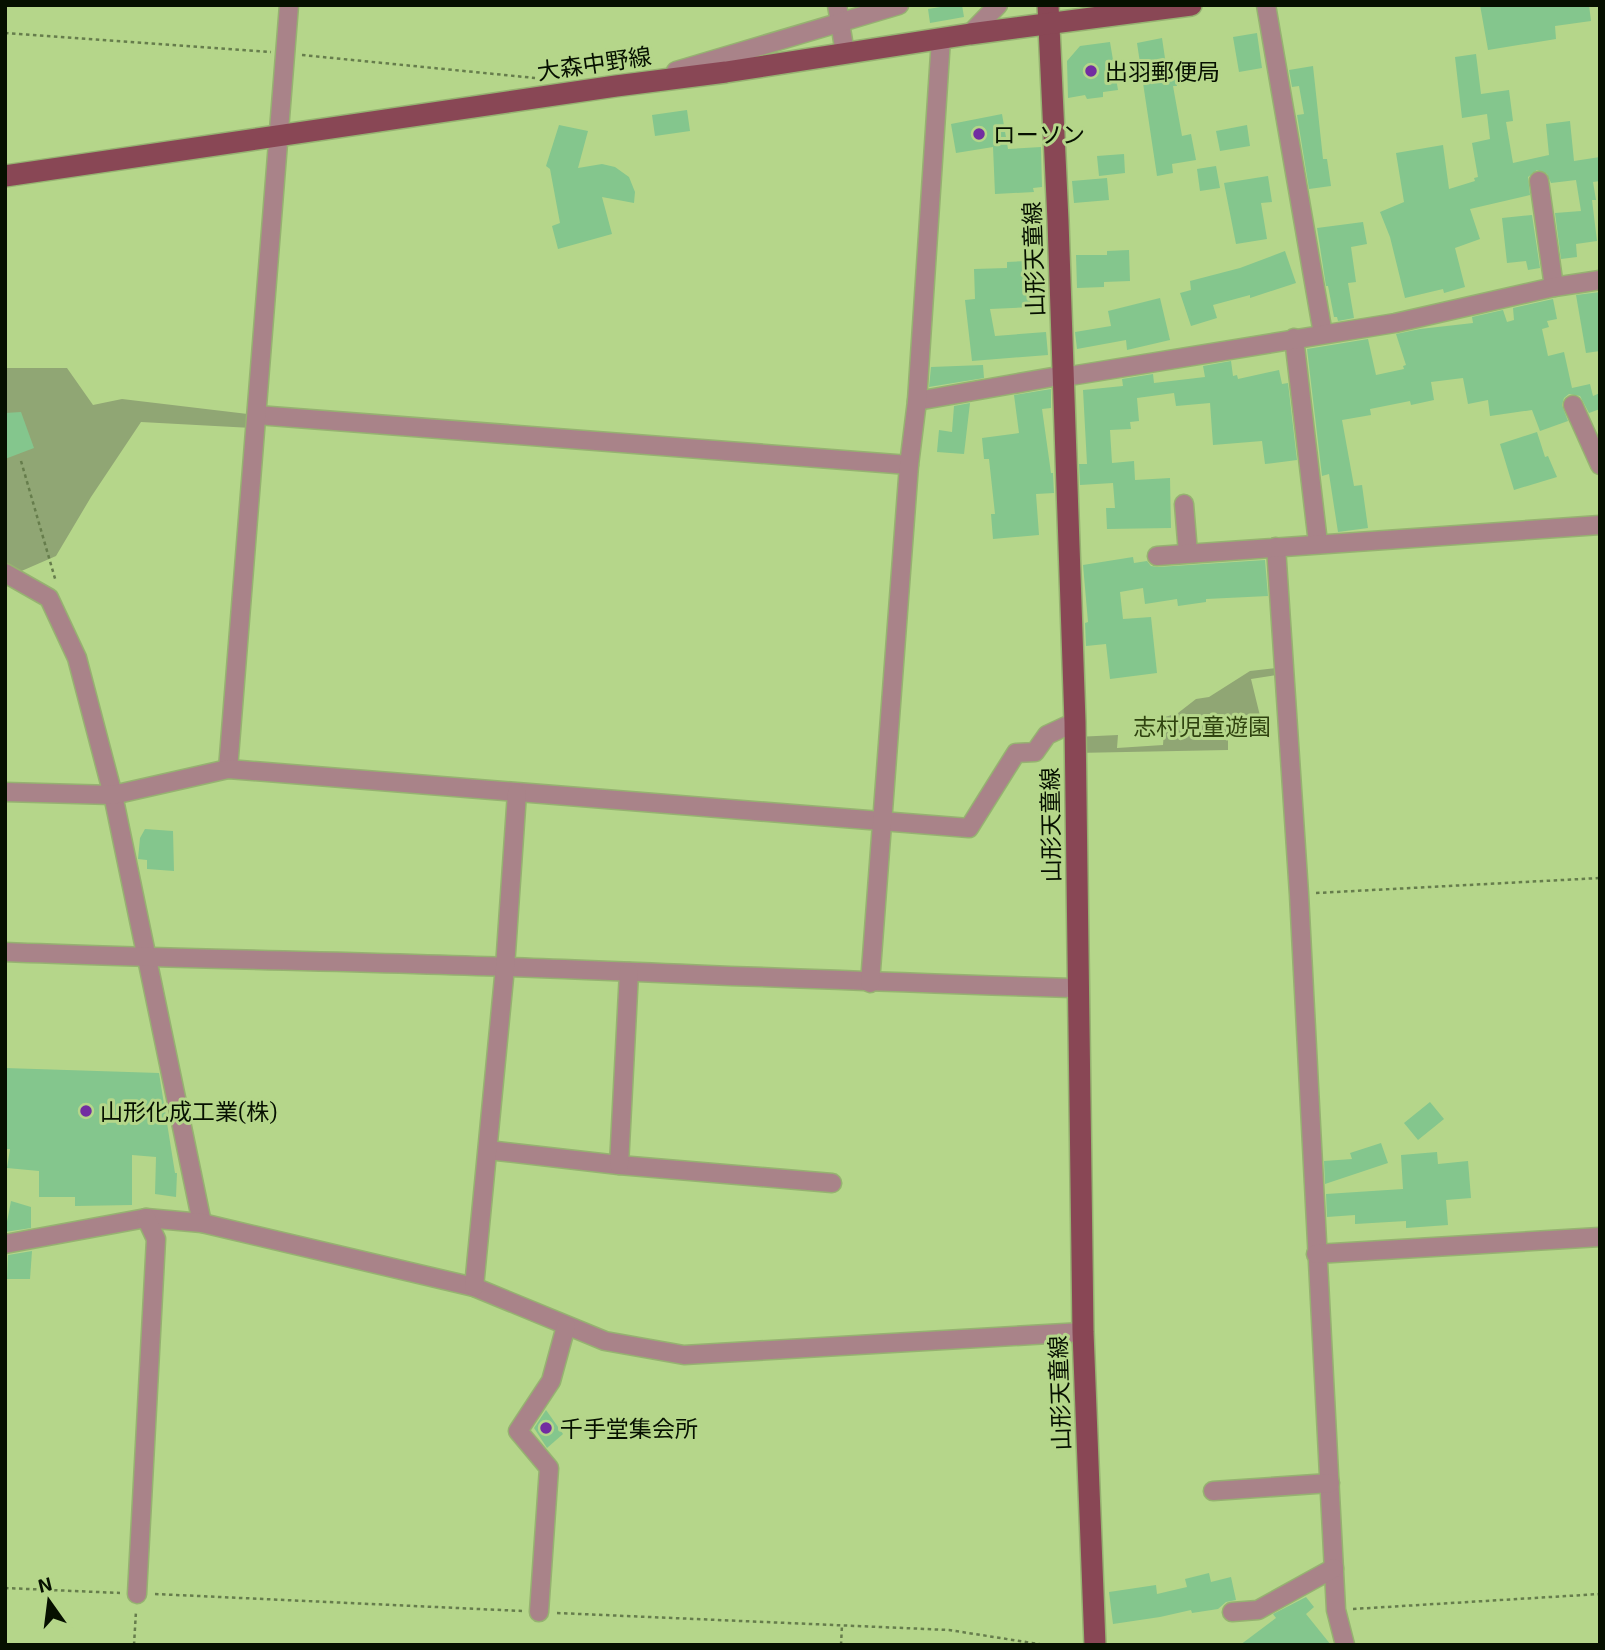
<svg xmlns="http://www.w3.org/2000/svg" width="1605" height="1650" font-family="'Exo 2','Noto Sans JP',sans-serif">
  <rect width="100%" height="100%" fill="#b5d68a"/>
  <g fill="#90a674">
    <polygon points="5,368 67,368 93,405 122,399 257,415 252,428 141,422 91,497 56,556 10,576 5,573"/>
    <polygon points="1284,667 1284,674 1251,679 1262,724 1228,728 1228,750 1075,753 1075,737 1118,735 1117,748 1163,745 1165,717 1178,713 1196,699 1209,697 1250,671"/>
  </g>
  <g fill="#84c68d">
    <polygon points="953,5 962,5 964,17 930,23 928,9"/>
    <polygon points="1480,5 1589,5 1591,21 1555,26 1556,39 1488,50"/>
    <polygon points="1257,33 1262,68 1239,72 1233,37"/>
    <polygon points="1162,38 1166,65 1173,64 1177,86 1173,86 1182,136 1191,134 1196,160 1172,164 1173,173 1157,176 1137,43"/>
    <polygon points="1110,42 1118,90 1103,92 1103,97 1087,99 1085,95 1068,98 1067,61 1080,46"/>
    <polygon points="1476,54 1481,94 1509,90 1513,121 1506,122 1513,163 1549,155 1546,124 1570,121 1574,161 1600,157 1600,181 1593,182 1596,200 1592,200 1597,241 1576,244 1577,257 1561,259 1555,213 1581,211 1576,180 1551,183 1547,174 1537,170 1528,177 1530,195 1470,209 1480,239 1455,248 1465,287 1444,293 1443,289 1405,298 1390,237 1380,212 1404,202 1396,153 1443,145 1449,189 1475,181 1474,178 1478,177 1472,143 1490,139 1487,114 1462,118 1455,57"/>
    <polygon points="1313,66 1323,159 1327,159 1331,186 1309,189 1297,115 1304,114 1299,86 1292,87 1289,70"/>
    <polygon points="687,110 690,131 655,136 652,115"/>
    <polygon points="1002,114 1008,149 1041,147 1042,187 1033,188 1034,192 995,194 993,147 956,153 951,124"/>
    <polygon points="559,125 588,131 578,168 602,164 615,167 629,177 635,192 634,203 602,197 612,234 558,249 552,226 560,223 550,169 546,166"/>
    <polygon points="1247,125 1250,146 1220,151 1216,131"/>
    <polygon points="1124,154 1125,173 1099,176 1097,156"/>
    <polygon points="1216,166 1220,188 1200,191 1197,169"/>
    <polygon points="1268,176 1272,202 1261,203 1267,239 1236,244 1224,183"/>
    <polygon points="1107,178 1109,200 1074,203 1072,181"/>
    <polygon points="1532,215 1540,268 1528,270 1526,261 1507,263 1502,218"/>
    <polygon points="1363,222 1367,244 1351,247 1356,282 1348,283 1354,318 1338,321 1337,317 1334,317 1328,286 1326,286 1317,228"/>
    <polygon points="1129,250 1130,281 1104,282 1104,287 1077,288 1076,255 1107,255 1107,251"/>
    <polygon points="1285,251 1296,283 1250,298 1250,295 1213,305 1217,318 1191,326 1180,293 1191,290 1190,281 1240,268"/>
    <polygon points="1025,261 1025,277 1042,277 1042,283 1045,283 1046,300 1030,300 1031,307 990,309 995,336 1046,332 1048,355 972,361 965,300 975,299 974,269 1007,268 1007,262"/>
    <polygon points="1600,292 1600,351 1586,353 1576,295"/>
    <polygon points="1160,298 1170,340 1127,350 1126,340 1077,349 1075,332 1111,326 1108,311"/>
    <polygon points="1553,299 1557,319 1547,321 1549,327 1542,329 1548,356 1564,352 1572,388 1590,384 1593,396 1600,393 1600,409 1589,413 1580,396 1569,394 1564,398 1562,405 1568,421 1540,431 1532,410 1490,416 1488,400 1468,404 1463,378 1431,382 1434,400 1411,405 1410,401 1370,409 1371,415 1342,420 1354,486 1362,485 1368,528 1338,532 1329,474 1322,476 1307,349 1368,339 1376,375 1404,369 1403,366 1406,365 1396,334 1420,329 1473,323 1472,317 1503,310 1507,322 1514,320 1513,308"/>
    <polygon points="1231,361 1233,376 1237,375 1238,379 1279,370 1282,384 1288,383 1297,460 1265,464 1262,441 1213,445 1210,403 1176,406 1174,393 1137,398 1139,421 1130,422 1131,429 1110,430 1112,463 1134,461 1135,480 1170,478 1171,528 1107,529 1106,508 1115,508 1113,483 1080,485 1079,464 1087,464 1083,390 1123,386 1122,379 1153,374 1154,383 1205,377 1203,366"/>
    <polygon points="983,365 984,378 929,387 931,367"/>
    <polygon points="1051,389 1051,408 1042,409 1051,473 1053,473 1054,493 1036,494 1039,535 993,539 991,514 995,514 989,459 984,459 982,438 1019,433 1014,395"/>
    <polygon points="970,403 964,454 937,452 939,430 952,432 954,406"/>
    <polygon points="21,412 34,448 5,459 5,413"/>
    <polygon points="1537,432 1545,457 1548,456 1557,477 1514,490 1500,444"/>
    <polygon points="1133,557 1134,563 1147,561 1151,566 1158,567 1265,560 1268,596 1206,599 1206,602 1178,606 1177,599 1145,604 1143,588 1120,592 1123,619 1151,617 1157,673 1110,679 1106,644 1086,646 1085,623 1088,622 1083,565"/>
    <polygon points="145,829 173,831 174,871 147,869 147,860 138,859 140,838"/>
    <polygon points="5,1068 159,1073 175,1173 177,1173 176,1197 155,1194 156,1157 132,1155 132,1205 75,1206 75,1197 39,1197 39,1171 7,1168 10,1149 5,1149"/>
    <polygon points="1430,1102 1444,1119 1418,1140 1404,1123"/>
    <polygon points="1381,1143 1388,1163 1325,1184 1324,1161 1352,1159 1350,1153"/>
    <polygon points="1437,1152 1438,1164 1468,1161 1471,1198 1446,1200 1448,1225 1406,1228 1406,1221 1355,1224 1355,1215 1327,1217 1326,1194 1403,1189 1401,1155"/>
    <polygon points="11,1201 31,1207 31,1228 5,1232"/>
    <polygon points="32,1251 30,1279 7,1279 8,1255"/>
    <polygon points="546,1410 563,1434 547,1448 534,1428"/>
    <polygon points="1209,1573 1211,1582 1231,1577 1236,1600 1226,1602 1218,1609 1192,1613 1191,1610 1160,1617 1113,1624 1109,1592 1156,1585 1157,1594 1187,1587 1185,1579"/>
    <polygon points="1306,1597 1314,1607 1306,1614 1331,1645 1240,1645 1276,1618 1273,1614"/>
  </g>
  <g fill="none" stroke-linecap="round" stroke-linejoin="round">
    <defs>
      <g id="minor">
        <polyline points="837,5 845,53"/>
        <polyline points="1266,5 1323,334"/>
        <polyline points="970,34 998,5"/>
        <polyline points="676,71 899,5"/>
        <polyline points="1539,181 1554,287"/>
        <polyline points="1294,338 1318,543"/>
        <polyline points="1064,377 1395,323 1554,287 1600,280"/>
        <polyline points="917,401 1064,375"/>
        <polyline points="1573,405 1600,465"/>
        <polyline points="257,415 909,465"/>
        <polyline points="1184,504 1188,553"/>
        <polyline points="1276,547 1299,894 1336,1610 1345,1645"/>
        <polyline points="1157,556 1600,525"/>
        <polyline points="5,573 49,598 77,658 113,795 202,1223"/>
        <polyline points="228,769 289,5"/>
        <polyline points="5,792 113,795 228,769 969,828 1016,753 1035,752 1047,735 1075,722"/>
        <path d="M 5,952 C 172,959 340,961 507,967 C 697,974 888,983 1078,988"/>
        <polyline points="870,983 909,465 917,401 941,39"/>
        <polyline points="488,1150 619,1165 832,1183"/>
        <polyline points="619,1165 629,972"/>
        <polyline points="5,1244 146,1218 202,1223 474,1287 605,1341 684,1355 1083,1332"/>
        <polyline points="1316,1254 1600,1237"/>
        <polyline points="474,1287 505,967 517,793"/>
        <polyline points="1213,1491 1330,1483"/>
        <polyline points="137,1594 156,1239 146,1218"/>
        <polyline points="539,1612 549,1468 518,1431 551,1381 566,1326"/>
        <polyline points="1232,1612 1258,1610 1334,1568"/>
      </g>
      <g id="major">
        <polyline points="1048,5 1058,221 1075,722 1083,1332 1095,1645"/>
        <polyline points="5,176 616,86 726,72 970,34 1191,5"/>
      </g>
    </defs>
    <use href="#minor" stroke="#96b271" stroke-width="21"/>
    <use href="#major" stroke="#96b271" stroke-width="24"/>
    <g stroke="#667d4c" stroke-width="2.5" stroke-dasharray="3.5 3.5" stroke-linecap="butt">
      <polyline points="5,33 271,52"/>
      <polyline points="302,55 535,78"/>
      <polyline points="21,461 56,582"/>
      <polyline points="1316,893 1600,878"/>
      <polyline points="5,1588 120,1593"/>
      <polyline points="155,1594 522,1611"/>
      <polyline points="1353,1609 1600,1594"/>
      <polyline points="557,1613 949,1630 1045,1645"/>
      <polyline points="134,1645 136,1611"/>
      <polyline points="841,1645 842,1625"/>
    </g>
    <use href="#minor" stroke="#a98389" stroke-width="18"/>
    <use href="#major" stroke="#894755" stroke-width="21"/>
  </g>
  <g fill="#722da1" stroke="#b5d68a" stroke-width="2.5">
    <circle cx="1091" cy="71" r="7"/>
    <circle cx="979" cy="134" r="7"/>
    <circle cx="86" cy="1111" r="7"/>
    <circle cx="546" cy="1428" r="7"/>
  </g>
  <g text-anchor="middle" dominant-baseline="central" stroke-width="6" stroke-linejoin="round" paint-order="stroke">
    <g font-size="23" fill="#061000" stroke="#b5d68a">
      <text transform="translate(594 63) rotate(-8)">大森中野線</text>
      <text transform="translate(1033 259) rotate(-92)">山形天童線</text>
      <text transform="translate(1050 825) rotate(-91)">山形天童線</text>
      <text transform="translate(1059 1393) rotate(-92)">山形天童線</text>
    </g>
    <g font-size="23" fill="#061000" stroke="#b5d68a" text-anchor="start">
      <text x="1105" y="71">出羽郵便局</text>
      <text x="993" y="134">ローソン</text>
      <text x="100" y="1111">山形化成工業(株)</text>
      <text x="560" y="1428">千手堂集会所</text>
    </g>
    <g font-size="23" fill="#2f420f" stroke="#b5d68a">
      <text x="1202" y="726">志村児童遊園</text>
    </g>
  </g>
  <rect width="1605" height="1650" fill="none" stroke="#061000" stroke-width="14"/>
  <g transform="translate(49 1601) rotate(346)" stroke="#b5d68a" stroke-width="5" paint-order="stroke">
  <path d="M0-5L12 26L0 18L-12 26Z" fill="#061000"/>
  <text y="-10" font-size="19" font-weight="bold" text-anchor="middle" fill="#061000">N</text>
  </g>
</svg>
